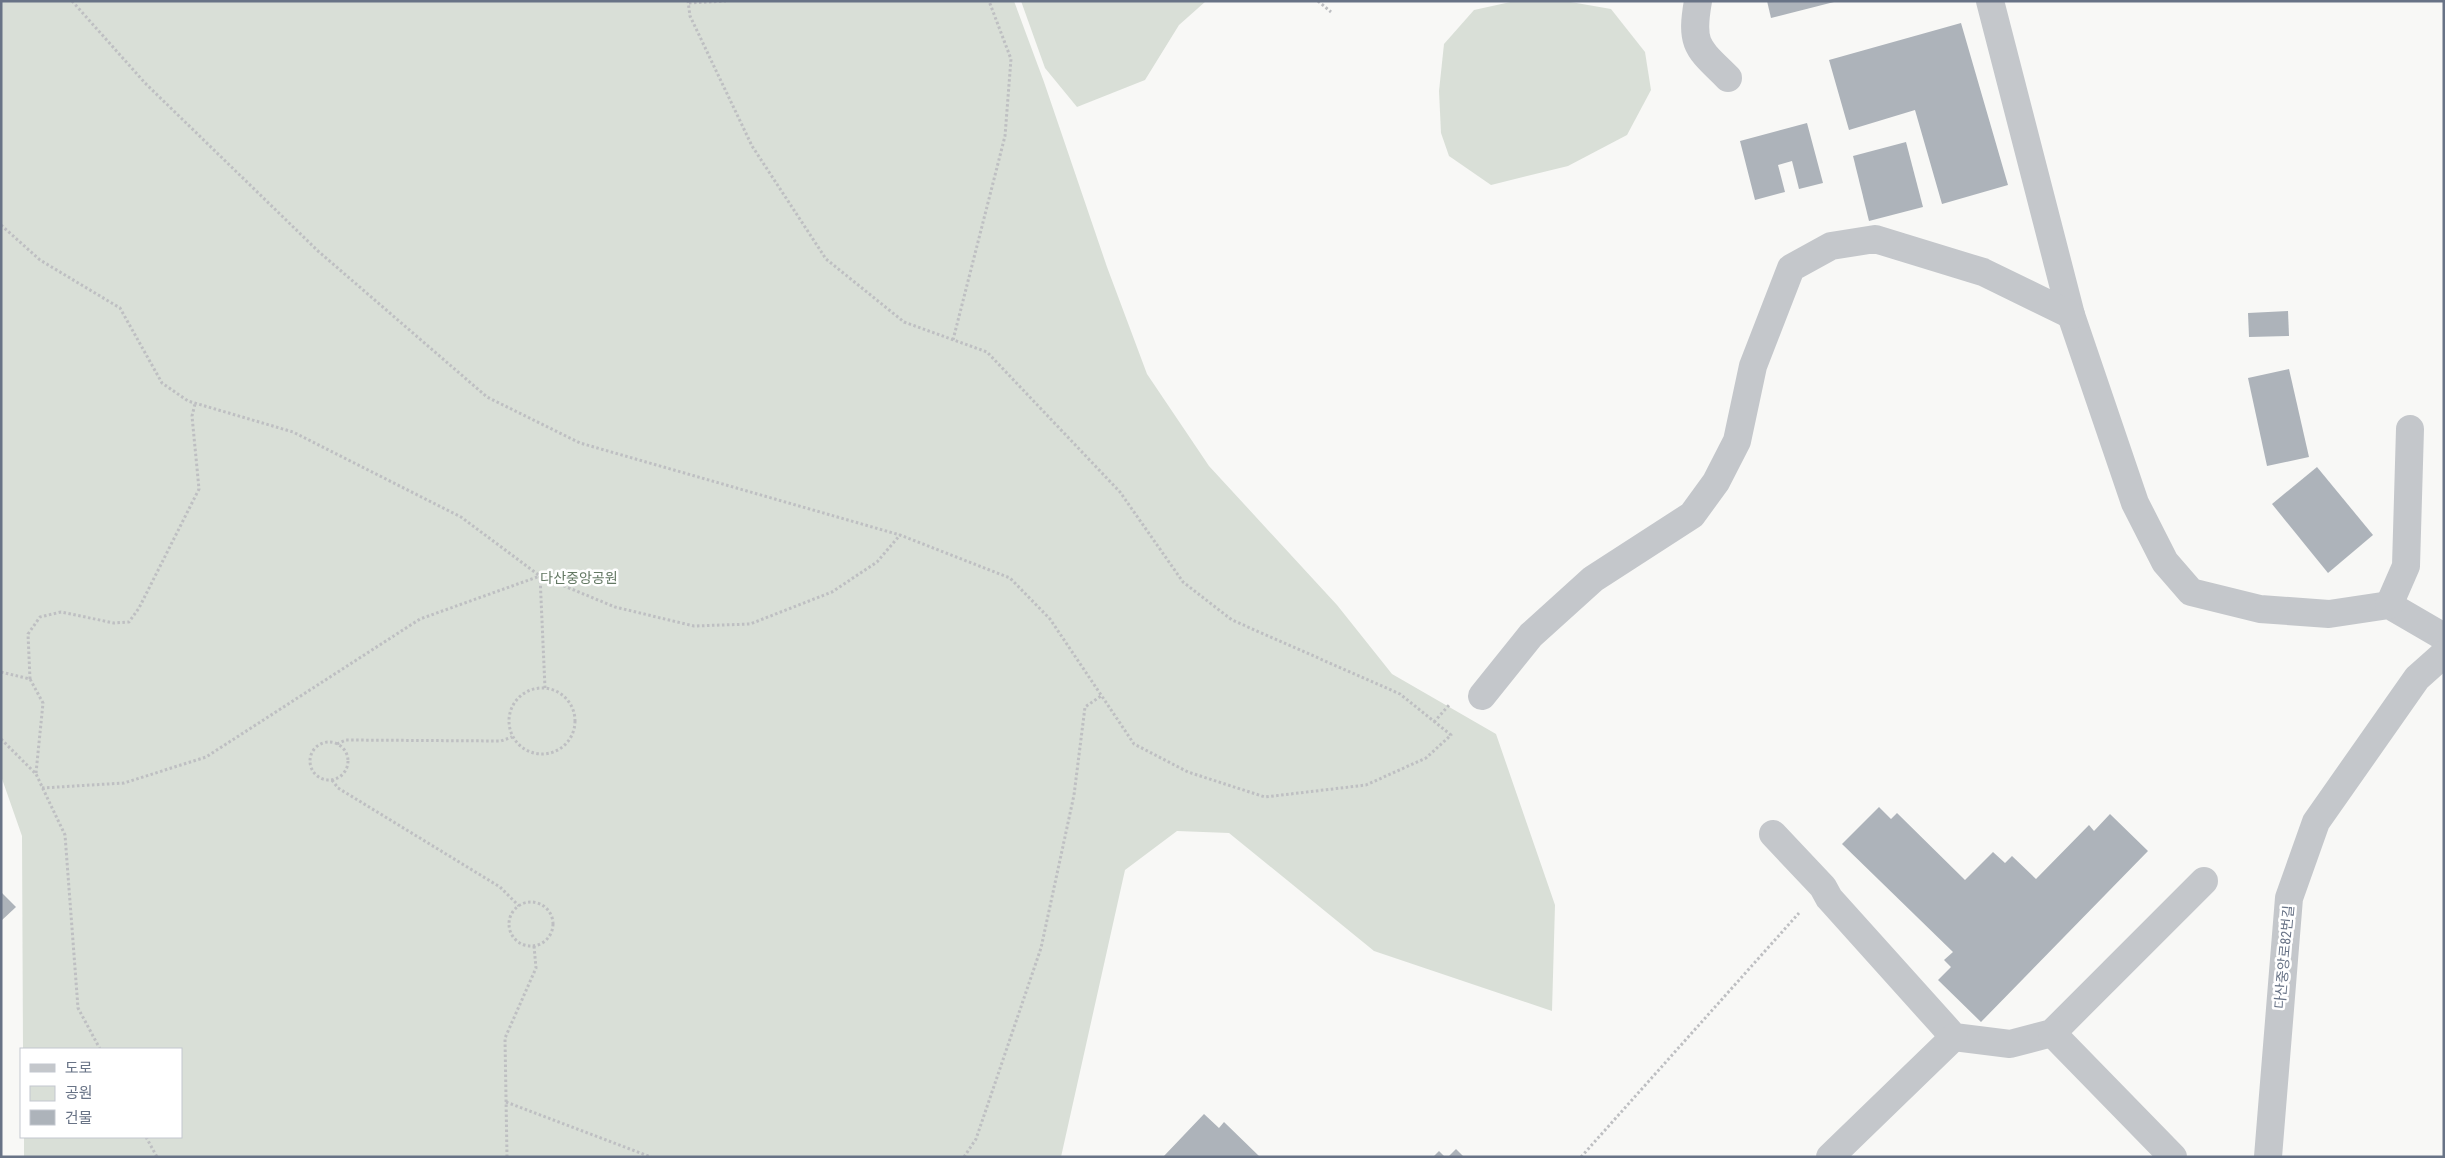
<svg xmlns="http://www.w3.org/2000/svg" width="2445" height="1158" font-family="'Roboto Condensed','Noto Sans KR',sans-serif">
  <rect width="100%" height="100%" fill="#f8f8f6"/>
  <g fill="#d9dfd7">
    <polygon points="1,1 1014,1 1044,82 1107,267 1147,374 1209,466 1337,605 1392,674 1496,734 1555,905 1552,1011 1374,951 1229,833 1177,831 1125,870 1061,1157 24,1157 24,1137 181,1137 181,1049 23,1049 22,836 1,776"/>
    <polygon points="1021,1 1206,1 1179,25 1145,80 1077,107 1045,68"/>
    <polygon points="1515,1 1565,1 1611,9 1645,52 1651,90 1627,135 1568,166 1491,185 1449,156 1441,133 1439,91 1444,44 1474,10"/>
  </g>
  <g fill="#adb3ba">
    <polygon points="1767,1 1834,1 1834,2 1771,18"/>
    <polygon points="1961,23 2008,185 1942,204 1915,110 1849,130 1829,60"/>
    <polygon points="1807,123 1823,183 1799,189 1792,161 1778,165 1785,192 1755,200 1740,141"/>
    <polygon points="1906,142 1923,207 1869,221 1853,156"/>
    <polygon points="2288,311 2289,336 2249,337 2248,313"/>
    <polygon points="2289,369 2309,457 2267,466 2248,378"/>
    <polygon points="2317,467 2373,535 2328,573 2272,504"/>
    <polygon points="1879,807 1891,819 1897,813 1965,880 1993,852 2005,863 2012,856 2036,879 2089,825 2094,831 2110,814 2148,851 1981,1022 1938,980 1951,967 1944,960 1953,952 1842,844"/>
    <polygon points="1,892 16,907 1,921"/>
    <polygon points="1204,1114 1219,1128 1224,1122 1260,1157 1163,1157"/>
    <polygon points="1456,1149 1464,1157 1448,1157"/>
    <polygon points="1439,1151 1445,1157 1433,1157"/>
  </g>
  <g fill="none" stroke-linecap="round" stroke-linejoin="round">
    <g stroke="#bebfc2" stroke-width="3" stroke-dasharray="2.5 2.5" stroke-linecap="butt">
      <polyline points="72,1 145,83 318,251 487,397 580,443 900,535 1010,578 1050,619 1134,744 1188,772 1265,797 1366,785 1426,758 1451,735 1400,694 1232,620 1183,582 1120,492 987,352 904,322 826,259 752,146 690,16 688,1"/>
      <polyline points="1318,1 1331,12"/>
      <polyline points="689,3 726,1"/>
      <polyline points="1,225 40,260 120,308 162,383 188,401 293,432 461,517 540,576 615,607 694,626 750,624 832,592 877,562 900,535"/>
      <polyline points="953,340 1005,136 1011,59 989,1"/>
      <polyline points="1,672 30,679 43,703 36,773"/>
      <polyline points="30,679 28,634 40,617 61,612 114,623 129,622 139,608 199,489 192,416 195,404"/>
      <circle cx="542" cy="721" r="33"/>
      <polyline points="1434,722 1450,704"/>
      <polyline points="1,739 36,774 65,835 78,1008 100,1049"/>
      <circle cx="329" cy="761" r="19"/>
      <polyline points="337,744 346,740 501,741 512,737"/>
      <polyline points="332,780 338,788 500,887 519,906"/>
      <polyline points="42,788 124,783 206,757 420,619 540,576 545,688"/>
      <circle cx="531" cy="924" r="22"/>
      <polyline points="506,1102 651,1157"/>
      <polyline points="146,1137 157,1157"/>
      <polyline points="507,1157 505,1038 536,968 534,946"/>
      <polyline points="964,1157 976,1139 1041,948 1074,795 1085,707 1101,696"/>
      <polyline points="1581,1157 1799,913"/>
    </g>
    <g stroke="#c4c7cb" stroke-width="28">
      <path d="M 1698,1 C 1690,46 1698,48 1728,78"/>
      <polyline points="1990,1 2071,315 2135,503 2165,562 2191,592 2260,609 2329,614 2389,605 2444,637"/>
      <polyline points="2389,605 2406,566 2410,429"/>
      <polyline points="1482,696 1531,635 1593,579 1692,515 1716,482 1737,441 1753,366 1791,268 1831,246 1875,239 1983,272 2071,315"/>
      <polyline points="1773,834 1823,887 1829,898 1954,1037 2010,1044 2052,1033 2204,881"/>
      <polyline points="2052,1033 2173,1157"/>
      <polyline points="1830,1157 1954,1037"/>
      <polyline points="2268,1157 2289,898 2316,822 2417,678 2444,654"/>
    </g>
  </g>
  <g text-anchor="middle" dominant-baseline="central" stroke-width="5" stroke-linejoin="round" paint-order="stroke">
    <g font-size="14" fill="#637863" stroke="#fff">
      <text x="579" y="578">다산중앙공원</text>
    </g>
    <g font-size="14" fill="#687386" stroke="#fff">
      <text transform="translate(2284 957) rotate(-85)">다산중앙로82번길</text>
    </g>
  </g>
  <rect width="2445" height="1158" fill="none" stroke="#687386" stroke-width="5"/>
  <rect x="20" y="1048" width="162" height="90" fill="#ffffff" stroke="#c3c7cf"/>
  <rect x="30" y="1064" width="25" height="8" fill="#c4c7cb" stroke="#c3c7cf"/>
  <text x="65" y="1073" font-size="15" fill="#687386">도로</text>
  <rect x="30" y="1086" width="25" height="15" fill="#d9dfd7" stroke="#c3c7cf"/>
  <text x="65" y="1098" font-size="15" fill="#687386">공원</text>
  <rect x="30" y="1110" width="25" height="15" fill="#adb3ba" stroke="#c3c7cf"/>
  <text x="65" y="1123" font-size="15" fill="#687386">건물</text>
</svg>
